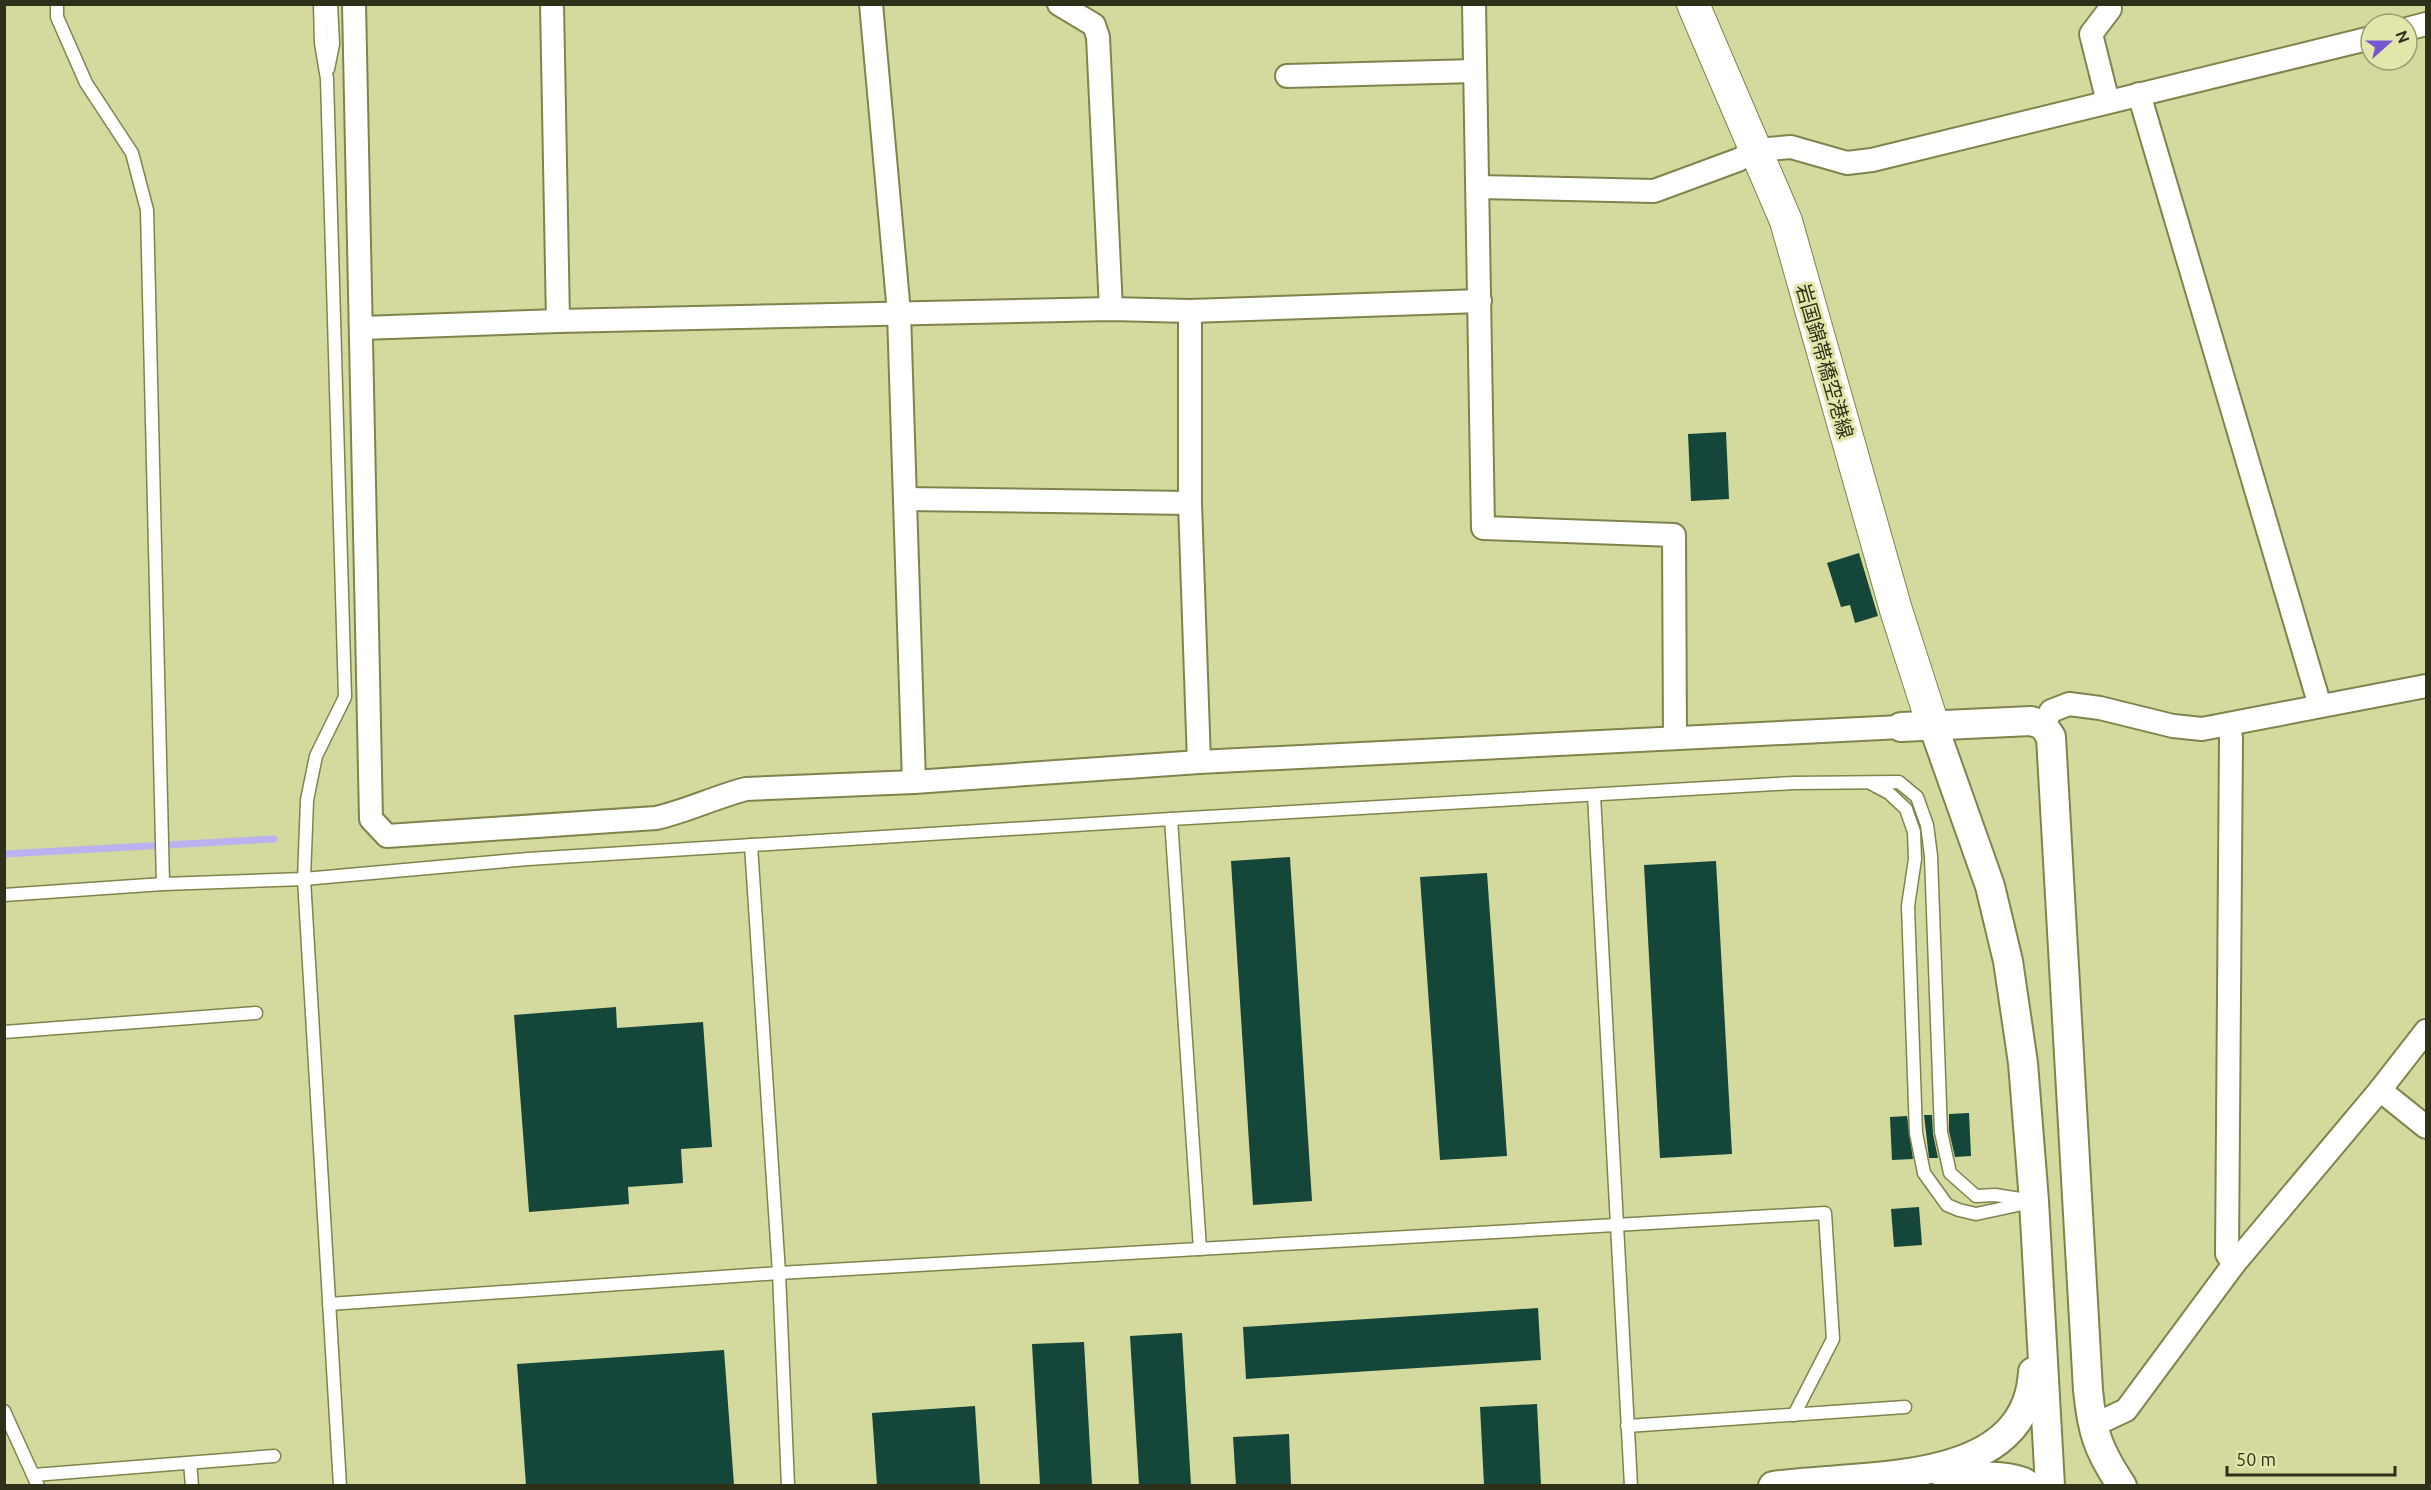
<svg xmlns="http://www.w3.org/2000/svg" width="2431" height="1490" font-family="Ubuntu,'Noto Sans JP',sans-serif">
  <rect width="100%" height="100%" fill="#d4d99e"/>
  <g fill="none" stroke-linecap="round" stroke-linejoin="round">
    <polyline stroke="#bbb1f1" stroke-width="7" points="4,854 274,839"/>
  </g>
  <g fill="#144739">
    <polygon points="1726,432 1729,499 1691,501 1688,434"/>
    <polygon points="1859,553 1878,616 1855,623 1850,605 1841,607 1827,563"/>
    <polygon points="1290,857 1312,1201 1253,1205 1231,861"/>
    <polygon points="1716,861 1732,1154 1660,1158 1644,865"/>
    <polygon points="1487,873 1507,1156 1440,1160 1420,877"/>
    <polygon points="616,1007 617,1028 703,1022 712,1147 681,1149 683,1183 628,1187 629,1204 529,1212 514,1015"/>
    <polygon points="1969,1113 1971,1156 1955,1157 1949,1131 1949,1114"/>
    <polygon points="1924,1115 1932,1115 1933,1134 1938,1158 1929,1158"/>
    <polygon points="1907,1116 1913,1159 1892,1160 1890,1117"/>
    <polygon points="1919,1207 1922,1245 1894,1247 1891,1209"/>
    <polygon points="1538,1308 1541,1360 1246,1379 1243,1327"/>
    <polygon points="1182,1333 1191,1485 1139,1485 1130,1336"/>
    <polygon points="1084,1342 1092,1485 1040,1485 1032,1344"/>
    <polygon points="724,1350 734,1485 526,1485 517,1364"/>
    <polygon points="1537,1404 1541,1485 1484,1485 1480,1407"/>
    <polygon points="975,1406 980,1485 877,1485 872,1413"/>
    <polygon points="1289,1434 1291,1485 1236,1485 1233,1437"/>
  </g>
  <g fill="none" stroke-linecap="round" stroke-linejoin="round">
    <defs>
      <g id="service">
        <polyline points="57,4 57,17 86,83 132,153 147,210 163,884"/>
        <polyline points="320,4 321,43 327,79 345,697 316,756 307,800 304,879 340,1486"/>
        <polyline points="328,69 333,44 331,4"/>
        <polyline points="1872,784 1889,793 1906,809 1914,832 1915,859 1908,906 1916,1133 1924,1173 1947,1205 1959,1210 1976,1214 2027,1203"/>
        <polyline points="1594,795 1631,1486"/>
        <polyline points="1171,819 1200,1249"/>
        <polyline points="751,845 779,1273 788,1486"/>
        <polyline points="4,895 163,884 304,879 528,859 1171,819 1793,783 1899,782 1917,797 1927,825 1931,856 1941,1132 1950,1173 1976,1196 1995,1195 2034,1201"/>
        <polyline points="4,1032 256,1013"/>
        <polyline points="329,1304 779,1273 1825,1213 1833,1339 1794,1415"/>
        <polyline points="4,1411 38,1486"/>
        <polyline points="1627,1426 1905,1407"/>
        <polyline points="190,1463 192,1486"/>
        <polyline points="34,1475 274,1456"/>
      </g>
      <g id="minor">
        <path d="M 354,4 L 371,819 L 387,836 L 656,818 C 687,811 715,797 746,789 L 914,782"/>
        <polyline points="552,4 558,321"/>
        <polyline points="871,4 899,313 914,782 1199,762 1901,727"/>
        <polyline points="1059,4 1094,25 1098,37 1111,309"/>
        <polyline points="1474,4 1483,528 1674,535 1675,738"/>
        <polyline points="2407,29 2426,24"/>
        <polyline points="1287,76 1475,71"/>
        <polyline points="2139,94 2320,706"/>
        <polyline points="2108,102 2091,34 2110,9 2109,4"/>
        <polyline points="1478,187 1654,191 1738,160 1756,150 1791,147 1847,163 1872,160 2371,38"/>
        <polyline points="1190,311 1190,503 1199,762"/>
        <polyline points="362,328 558,321 1111,309 1190,311 1480,301"/>
        <polyline points="905,499 1190,503"/>
        <polyline points="2043,725 2051,711 2069,704 2100,708 2173,726 2202,729 2426,686"/>
        <polyline points="2229,725 2231,738 2227,1254 2234,1264"/>
        <polyline points="2380,1090 2426,1127"/>
        <polyline points="2091,1423 2107,1419 2126,1410 2234,1264 2380,1090 2426,1031"/>
      </g>
      <g id="tertiary">
        <polyline points="1933,725 1990,886 2008,961 2023,1063 2034,1201 2050,1486"/>
        <path d="M 1901,727 L 2031,721 L 2043,725 L 2051,737 L 2088,1390 C 2092,1432 2098,1450 2122,1486"/>
        <path d="M 1946,1477 C 1964,1477 2017,1473 2029,1486"/>
        <path d="M 1773,1486 C 1861,1473 2026,1490 2033,1372"/>
      </g>
      <polyline id="secondary" points="1693,4 1786,221 1896,610 1933,725"/>
    </defs>
    <use href="#service" stroke="#80834b" stroke-width="15"/>
    <use href="#minor" stroke="#80834b" stroke-width="26"/>
    <use href="#tertiary" stroke="#80834b" stroke-width="32"/>
    <use href="#secondary" stroke="#80834b" stroke-width="34"/>
    <use href="#service" stroke="#fff" stroke-width="12"/>
    <use href="#minor" stroke="#fff" stroke-width="22"/>
    <use href="#tertiary" stroke="#fff" stroke-width="28"/>
    <use href="#secondary" stroke="#fff" stroke-width="32"/>
  </g>
  <g text-anchor="middle" dominant-baseline="central" stroke-width="6" stroke-linejoin="round" paint-order="stroke">
    <g font-size="20" fill="#2f3019" stroke="#e2e6aa">
      <text transform="translate(1825 361) rotate(74)">岩国錦帯橋空港線</text>
    </g>
  </g>
  <rect width="2431" height="1490" fill="none" stroke="#2f3019" stroke-width="12"/>
  <g transform="translate(2389 42) rotate(69)"><circle r="28" fill="#e2e6aa" stroke="#9a9d70" stroke-width="1.5"/>
  <path d="M0-4.5L10 22L0 15L-10 22Z" fill="#7657d1"/>
  <text y="-9" font-size="16" font-weight="bold" text-anchor="middle" fill="#2f3019">N</text>
  </g>
  <path d="M2227 1466v9h168v-9" fill="none" stroke="#2f3019" stroke-width="3"/>
  <text x="2236" y="1466" font-size="18" fill="#2f3019" stroke="#e2e6aa" stroke-width="4.5" paint-order="stroke">50 m</text>
</svg>
